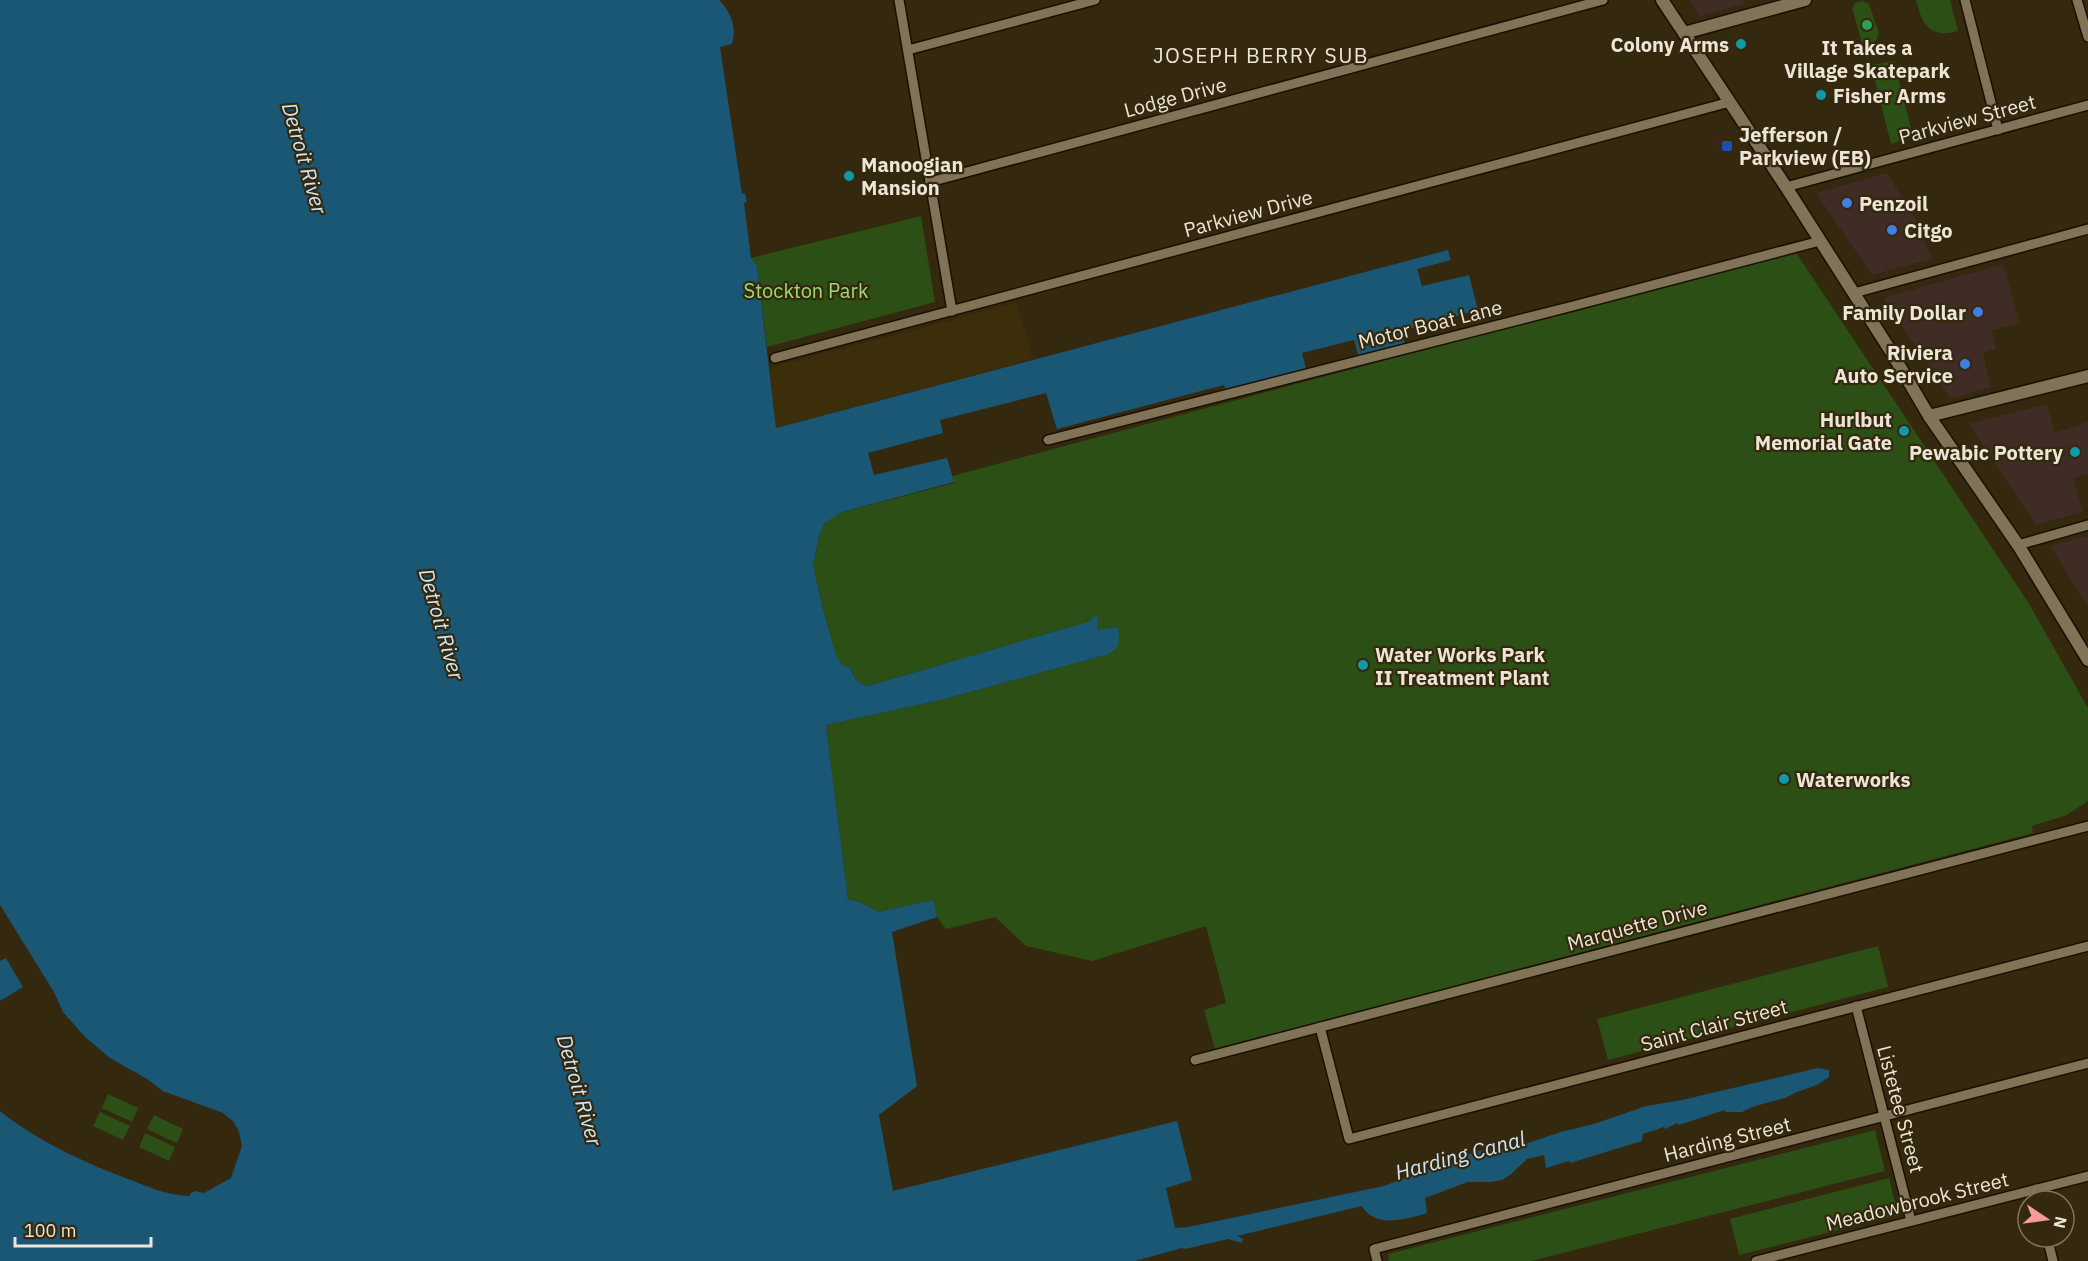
<svg xmlns="http://www.w3.org/2000/svg" width="2088" height="1261" font-family="'IBM Plex Sans',sans-serif">
  <rect width="100%" height="100%" fill="#34280f"/>
  <g fill="#3e2c25">
    <polygon points="1689,0 1743,0 1745,4 1700,16"/>
    <polygon points="1887,173 1917,222 1932,259 1872,275 1816,193"/>
    <polygon points="2003,264 2020,323 1992,330 1996,349 1983,353 1991,387 1951,399 1883,298"/>
    <polygon points="2047,404 2055,433 2088,422 2088,474 2073,478 2083,512 2036,525 1969,424"/>
    <polygon points="2088,536 2088,607 2050,546"/>
  </g>
  <polygon fill="#3c2d0b" points="1017,303 1033,359 776,428 769,368"/>
  <g fill="#2b4f15">
    <path d="M 1916,0 L 1950,0 L 1958,31 C 1929,39 1922,24 1916,0 Z"/>
    <polygon points="1862,1 1869,4 1879,33 1873,48 1869,49 1868,46 1862,43 1852,8 1855,3"/>
    <polygon points="1894,61 1913,136 1891,144 1871,65"/>
    <polygon points="921,216 935,302 767,347 757,266 751,258"/>
    <path d="M 1795,251 L 2028,602 L 2088,708 L 2088,801 L 2067,815 L 2032,826 L 2033,833 L 1215,1049 L 1204,1010 L 1226,1003 L 1206,926 L 1092,961 L 1026,946 L 995,917 L 946,929 L 937,917 L 932,901 L 879,912 L 860,902 L 848,899 L 826,725 L 945,699 L 1106,655 L 1092,621 L 868,686 C 856,683 854,678 850,667 L 843,666 L 836,655 L 823,609 L 813,565 L 820,533 L 825,523 L 842,512 L 954,483 L 952,476 Z"/>
    <polygon points="1878,946 1888,987 1608,1060 1597,1019"/>
    <polygon points="108,1094 138,1108 132,1122 102,1108"/>
    <polygon points="100,1112 130,1126 123,1140 93,1126"/>
    <polygon points="154,1115 183,1129 177,1143 147,1129"/>
    <polygon points="1875,1130 1885,1171 1531,1261 1389,1261 1388,1254"/>
    <polygon points="145,1133 175,1147 169,1161 139,1147"/>
    <polygon points="1889,1178 1898,1215 1739,1255 1730,1219"/>
  </g>
  <g fill="#195774">
    <path d="M 0,0 L 719,0 C 731,12 737,27 732,44 L 720,47 L 742,194 L 745,193 L 747,202 L 744,203 L 751,258 L 757,266 L 776,428 L 1448,250 L 1451,260 L 1417,269 L 1422,286 L 1469,275 L 1478,310 L 1402,331 L 1405,345 L 1359,358 L 1354,340 L 1302,353 L 1307,372 L 1227,393 L 1224,385 L 1057,429 L 1046,393 L 940,420 L 943,433 L 868,453 L 874,475 L 947,458 L 954,482 L 842,512 L 825,523 L 820,533 L 813,565 L 823,609 L 836,655 L 843,666 L 850,667 C 854,678 856,683 868,686 L 1091,621 L 1093,616 L 1098,617 L 1097,630 L 1118,627 C 1120,641 1120,649 1106,655 L 945,699 L 826,725 L 848,899 L 860,902 L 879,912 L 933,900 L 937,917 L 892,932 L 917,1086 L 879,1115 L 893,1191 L 1177,1121 L 1192,1180 L 1166,1188 L 1175,1228 L 1188,1227 L 1384,1186 L 1477,1151 L 1522,1145 L 1561,1132 L 1594,1124 L 1646,1106 L 1682,1100 L 1818,1068 L 1829,1070 L 1829,1077 L 1817,1085 L 1797,1092 L 1785,1098 L 1752,1107 L 1742,1112 L 1725,1112 L 1725,1110 L 1679,1125 L 1677,1123 L 1665,1129 L 1664,1127 L 1643,1134 L 1642,1141 L 1570,1163 L 1569,1161 L 1546,1168 L 1544,1155 L 1527,1159 L 1510,1175 L 1502,1180 L 1491,1182 L 1468,1182 L 1425,1198 L 1427,1213 C 1407,1219 1375,1229 1362,1206 L 1237,1236 L 1243,1239 L 1242,1243 L 1228,1239 L 1185,1249 L 1182,1248 L 1135,1261 L 0,1261 L 0,1111 C 39,1142 85,1163 131,1180 C 151,1188 167,1195 189,1196 L 191,1193 L 195,1191 L 204,1193 L 231,1178 L 242,1146 L 239,1132 L 234,1122 L 223,1113 L 163,1091 L 147,1079 L 110,1058 L 85,1037 L 63,1012 L 54,992 L 0,905 Z"/>
    <polygon points="6,958 23,987 0,1001 0,961"/>
  </g>
  <g fill="none" stroke-linecap="round" stroke-linejoin="round">
    <defs>
      <g id="street">
        <polyline points="899,0 952,311"/>
        <polyline points="1965,0 1998,130"/>
        <polyline points="2077,0 2088,37"/>
        <polyline points="908,50 1095,0"/>
        <polyline points="930,182 1603,0"/>
        <polyline points="1786,187 2088,105"/>
        <polyline points="1854,293 2088,229"/>
        <polyline points="775,358 1730,102"/>
        <polyline points="1048,440 1573,306 1820,241"/>
        <polyline points="2018,545 2088,525"/>
        <polyline points="1856,1006 1911,1221"/>
        <polyline points="1320,1027 1349,1139 2088,946"/>
        <polyline points="1195,1060 2088,826"/>
        <polyline points="2036,1189 2039,1201"/>
        <polyline points="2047,1237 2053,1261"/>
        <polyline points="1377,1261 1374,1249 2088,1063"/>
        <polyline points="1756,1261 2088,1176"/>
      </g>
      <g id="secondary">
        <polyline points="1662,0 1786,187 1890,350 1929,416 2018,545 2088,660"/>
        <polyline points="1684,33 1805,0"/>
        <polyline points="1929,416 2088,376"/>
      </g>
    </defs>
    <use href="#street" stroke="#1b1000" stroke-width="12"/>
    <use href="#secondary" stroke="#1b1000" stroke-width="15"/>
    <use href="#street" stroke="#817358" stroke-width="9"/>
    <use href="#secondary" stroke="#817358" stroke-width="12"/>
  </g>
  <circle fill="#2e9e5b" stroke="#34280f" stroke-width="2" cx="1867" cy="25" r="6"/>
  <g fill="#0f9aa8" stroke="#34280f" stroke-width="2">
    <circle cx="1741" cy="44" r="6"/>
    <circle cx="1821" cy="95" r="6"/>
    <circle cx="849" cy="176" r="6"/>
    <circle cx="1904" cy="431" r="6"/>
    <circle cx="2075" cy="452" r="6"/>
    <circle cx="1363" cy="665" r="6"/>
    <circle cx="1784" cy="779" r="6"/>
  </g>
  <rect fill="#1a4fb4" stroke="#34280f" stroke-width="2" x="1721" y="140" width="12" height="12" rx="3"/>
  <g fill="#3f7fe0" stroke="#34280f" stroke-width="2">
    <circle cx="1847" cy="203" r="6"/>
    <circle cx="1892" cy="230" r="6"/>
    <circle cx="1978" cy="312" r="6"/>
    <circle cx="1965" cy="364" r="6"/>
  </g>
  <g text-anchor="middle" dominant-baseline="central" stroke-width="4.5" stroke-linejoin="round" paint-order="stroke">
    <g font-size="20" font-weight="bold" fill="#ede5d6" stroke="#34280f" text-anchor="start">
      <text x="1729" y="44" text-anchor="end">Colony Arms</text>
      <text x="1867" y="47" text-anchor="middle">It Takes a<tspan x="1867" dy="23">Village Skatepark</tspan></text>
      <text x="1833" y="95">Fisher Arms</text>
      <text x="1739" y="134">Jefferson /<tspan x="1739" dy="23">Parkview (EB)</tspan></text>
      <text x="861" y="164">Manoogian<tspan x="861" dy="23">Mansion</tspan></text>
      <text x="1859" y="203">Penzoil</text>
      <text x="1904" y="230">Citgo</text>
      <text x="1966" y="312" text-anchor="end">Family Dollar</text>
      <text x="1953" y="352" text-anchor="end">Riviera<tspan x="1953" dy="23">Auto Service</tspan></text>
      <text x="1892" y="419" text-anchor="end">Hurlbut<tspan x="1892" dy="23">Memorial Gate</tspan></text>
      <text x="2063" y="452" text-anchor="end">Pewabic Pottery</text>
      <text x="1375" y="654">Water Works Park<tspan x="1375" dy="23">II Treatment Plant</tspan></text>
      <text x="1796" y="779">Waterworks</text>
    </g>
    <g font-size="20" fill="#ede5d6" stroke="#34280f">
      <text transform="translate(1175 97) rotate(-15)">Lodge Drive</text>
      <text transform="translate(1967 119) rotate(-15)">Parkview Street</text>
      <text transform="translate(1248 213) rotate(-15)">Parkview Drive</text>
      <text transform="translate(1430 324) rotate(-14)">Motor Boat Lane</text>
      <text transform="translate(1637 925) rotate(-15)">Marquette Drive</text>
      <text transform="translate(1714 1025) rotate(-15)">Saint Clair Street</text>
      <text transform="translate(1901 1109) rotate(75)">Listetee Street</text>
      <text transform="translate(1727 1139) rotate(-14)">Harding Street</text>
      <text transform="translate(1917 1201) rotate(-14)">Meadowbrook Street</text>
    </g>
    <g font-size="20" fill="#98de71" stroke="#34280f">
      <text x="806" y="290">Stockton Park</text>
    </g>
    <g font-size="21" letter-spacing="1.5" fill="#ede5d6" stroke="#34280f">
      <text x="1261" y="55">JOSEPH BERRY SUB</text>
    </g>
    <g font-size="21" font-style="italic" fill="#cee6f3" stroke="#34280f">
      <text transform="translate(305 158) rotate(74)">Detroit River</text>
      <text transform="translate(442 624) rotate(74)">Detroit River</text>
      <text transform="translate(580 1090) rotate(74)">Detroit River</text>
      <text transform="translate(1460 1155) rotate(-15)">Harding Canal</text>
    </g>
  </g>
  <g transform="translate(2046 1219) rotate(103)"><circle r="28" fill="#34280f" stroke="#7e745f" stroke-width="1.5"/>
  <path d="M0-4.5L10 22L0 15L-10 22Z" fill="#f59b9a"/>
  <text y="-9" font-size="16" font-weight="bold" text-anchor="middle" fill="#ede5d6">N</text>
  </g>
  <path d="M15 1237v9h136v-9" fill="none" stroke="#ede5d6" stroke-width="3"/>
  <text x="24" y="1237" font-size="18" fill="#ede5d6" stroke="#34280f" stroke-width="4.5" paint-order="stroke">100 m</text>
</svg>
